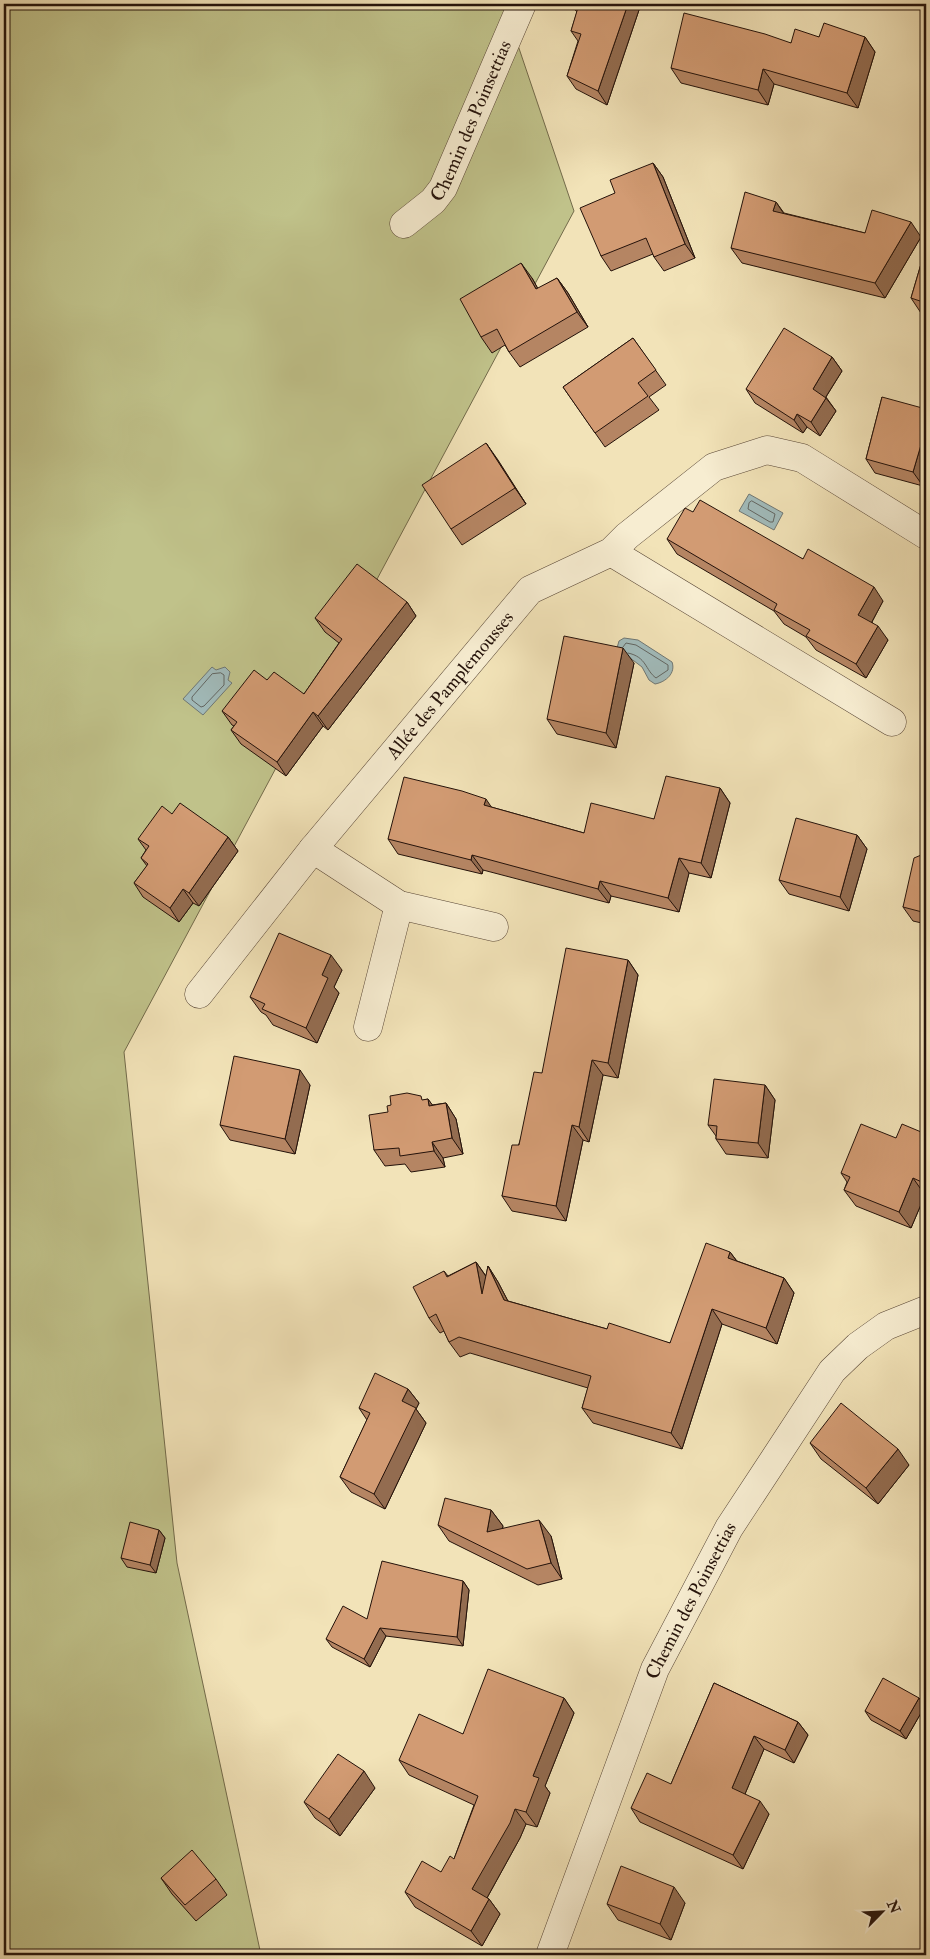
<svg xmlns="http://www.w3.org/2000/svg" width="930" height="1959" font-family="'IM FELL Double Pica',serif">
  <rect width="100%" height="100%" fill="#f2e3b8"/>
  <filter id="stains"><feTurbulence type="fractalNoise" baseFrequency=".004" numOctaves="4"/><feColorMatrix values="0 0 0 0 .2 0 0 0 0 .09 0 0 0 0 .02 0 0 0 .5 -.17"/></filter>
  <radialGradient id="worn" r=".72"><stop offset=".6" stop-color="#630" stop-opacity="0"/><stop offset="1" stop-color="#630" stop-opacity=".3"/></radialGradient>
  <polygon fill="#c0c28a" stroke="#726a4a" points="4,4 504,4 574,211 124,1052 177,1563 261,1955 4,1955"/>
  <g fill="#a1bbbb" stroke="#6f7774">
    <polygon points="749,494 783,513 774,530 739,511"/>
    <path d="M 624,638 L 638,640 L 672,662 C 676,673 666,682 655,684 L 649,680 L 642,667 L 617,648 L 619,641 Z"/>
    <polygon points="212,667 216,670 225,667 230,672 228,680 232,683 203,715 183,699"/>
  </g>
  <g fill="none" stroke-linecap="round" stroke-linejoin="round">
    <g stroke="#626662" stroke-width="1">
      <polygon points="752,501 775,514 773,522 770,522 748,509 749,503"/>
      <path d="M 623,647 L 626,643 L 636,645 L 668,665 L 668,670 L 656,678 C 645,670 647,657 628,653"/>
      <polygon points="221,673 224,675 224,685 204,706 201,707 192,700 192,697 212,674"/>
    </g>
    <defs>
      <g id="minor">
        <path id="s1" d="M 404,224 L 433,201 L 443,188 L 522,4"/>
        <polyline points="611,552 892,722"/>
        <polyline points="313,849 399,905 494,927"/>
        <path id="s2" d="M 199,994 L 313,849 L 530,590 L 611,552 L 627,536 L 714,467 L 767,450 L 802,458 L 926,535"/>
        <polyline points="368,1027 399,905"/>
        <path id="s3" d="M 550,1955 L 655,1669 L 729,1528 L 832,1371 L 858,1346 L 886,1326 L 926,1310"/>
      </g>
    </defs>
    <use href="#minor" stroke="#584636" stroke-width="29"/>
    <use href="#minor" stroke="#f7edd1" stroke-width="28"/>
  </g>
  <g fill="#b58563" stroke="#24120a">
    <polygon points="570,4 641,4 607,105 576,89 567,76 578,41 571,31 577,12"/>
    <polygon points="819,37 865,37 875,52 858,108 774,84 768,105 681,83 671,68"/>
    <polygon points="653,163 663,177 695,258 664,271 654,257 653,254 611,271 601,256 615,193"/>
    <polygon points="776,202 784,213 865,233 921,237 885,298 742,263 731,248"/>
    <polygon points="926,247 926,334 921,326 924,314 921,313 911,298"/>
    <polygon points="532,278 538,289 557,278 568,293 588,327 520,367 509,352 505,345 492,353 481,337"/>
    <polygon points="633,338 666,385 649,397 659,410 605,447 563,387"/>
    <polygon points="832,357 842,371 826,397 836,411 820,436 807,427 803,433 755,403 746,389"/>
    <polygon points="882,397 923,486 875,473 866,459"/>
    <polygon points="486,443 526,504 462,545 451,529"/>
    <polygon points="693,512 803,559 883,601 872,622 888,640 866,678 816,650 806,637 784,624 774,611 677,554 667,539"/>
    <polygon points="407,602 416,616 328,730 323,726 286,776 241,744 231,730 234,726 232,725 222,711 267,680 304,694 339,643 325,632 315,618"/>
    <polygon points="634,663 616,748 557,734 547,719"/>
    <polygon points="720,788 730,803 711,878 689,873 679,912 611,896 609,903 483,870 482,874 398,854 388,839 491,807 584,833 654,819"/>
    <polygon points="172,814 228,837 238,851 199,906 193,903 179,922 143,897 134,883 147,866 141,858 146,850 138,839"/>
    <polygon points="857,835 867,849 849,911 789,894 779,880"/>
    <polygon points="926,853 926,924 913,921 903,907"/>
    <polygon points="628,960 638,975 618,1078 603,1075 589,1142 583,1140 566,1221 512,1211 502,1196 542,1073"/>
    <polygon points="342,970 334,987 339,993 317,1043 273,1025 266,1015 261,1012 250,997"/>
    <polygon points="310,1085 295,1154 230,1140 220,1125"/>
    <polygon points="765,1085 775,1100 768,1158 726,1154 716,1139 716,1136 708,1125"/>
    <polygon points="428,1099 432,1105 446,1103 456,1119 463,1154 443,1158 445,1167 411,1172 405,1164 385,1166 374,1150 388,1112 424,1100"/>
    <polygon points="926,1134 926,1195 925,1195 911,1228 856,1206 844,1190 847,1182 841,1173 896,1138"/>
    <polygon points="730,1252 737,1261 784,1278 794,1293 777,1344 722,1324 682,1449 593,1423 582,1408 588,1388 470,1353 460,1357 449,1342 444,1331 440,1333 429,1318 444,1271 448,1276 476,1262 486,1276 488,1266 498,1282 508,1301 607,1329 670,1343"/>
    <polygon points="408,1389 419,1403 416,1409 426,1423 385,1509 351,1492 340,1477 367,1420 359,1408"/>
    <polygon points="810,1443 909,1465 878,1504 821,1459"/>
    <polygon points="491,1510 503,1526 502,1528 551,1536 562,1579 538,1585 449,1541 438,1525"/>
    <polygon points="159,1530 165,1538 156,1573 127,1567 121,1558"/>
    <polygon points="463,1581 469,1590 463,1646 386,1636 370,1667 332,1647 326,1639 367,1619"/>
    <polygon points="714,1683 798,1722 808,1735 794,1763 764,1749 745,1794 769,1814 743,1869 640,1822 631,1808 671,1784"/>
    <polygon points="564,1698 574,1713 545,1786 550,1793 537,1827 526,1824 520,1838 487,1898 489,1899 500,1914 482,1946 415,1907 405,1892 441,1872 454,1859 474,1805 409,1775 399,1760 463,1734"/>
    <polygon points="919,1698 925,1706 906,1739 871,1720 865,1711"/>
    <polygon points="375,1788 340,1836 315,1818 304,1802"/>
    <polygon points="161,1878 216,1879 227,1895 196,1921 172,1894"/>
    <polygon points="685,1903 671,1940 618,1920 607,1904"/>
  </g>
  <g fill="#936c50" stroke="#24120a">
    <polygon points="628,4 641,4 607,105 598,91"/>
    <polygon points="865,37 875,52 858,108 847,93"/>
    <polygon points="763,69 774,84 768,105 758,90"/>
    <polygon points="653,163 663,177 695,258 685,244"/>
    <polygon points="776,202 786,217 773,211"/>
    <polygon points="911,222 921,237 885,298 875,283"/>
    <polygon points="521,263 532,278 547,305 536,289"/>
    <polygon points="557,278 568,293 588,327 577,312"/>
    <polygon points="832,357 842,371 822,403 813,389"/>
    <polygon points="826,398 836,411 820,436 811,422"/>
    <polygon points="797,414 807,427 803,433 794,420"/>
    <polygon points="926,428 926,475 923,486 913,472"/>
    <polygon points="486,443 498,460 526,504 515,488"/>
    <polygon points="874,587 883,601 868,629 858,615"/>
    <polygon points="407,602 416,616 328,730 318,716"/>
    <polygon points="878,626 888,640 866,678 856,664"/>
    <polygon points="623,648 634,663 616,748 606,733"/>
    <polygon points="313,712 323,726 286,776 277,762"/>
    <polygon points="720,788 730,803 711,878 701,863"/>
    <polygon points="486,799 496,814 484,805"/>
    <polygon points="857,835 867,849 849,911 840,897"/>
    <polygon points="228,837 238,851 199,906 189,893"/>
    <polygon points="472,855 483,870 482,874 471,860"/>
    <polygon points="679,858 689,873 679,912 668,898"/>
    <polygon points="600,881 611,896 609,903 598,889"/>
    <polygon points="183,889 193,903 179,922 170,908"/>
    <polygon points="331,955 342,970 334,987 339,993 317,1043 306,1028 322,975"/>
    <polygon points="628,960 638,975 618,1078 608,1063"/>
    <polygon points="592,1060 603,1075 589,1142 579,1127"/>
    <polygon points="300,1070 310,1085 295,1154 285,1139"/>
    <polygon points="765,1085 775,1100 768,1158 758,1143"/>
    <polygon points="428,1099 439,1114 429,1106"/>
    <polygon points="446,1103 456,1119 463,1154 452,1138"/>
    <polygon points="572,1125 583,1140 566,1221 556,1206"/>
    <polygon points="432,1142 443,1158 445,1167 434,1151"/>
    <polygon points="913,1178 925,1195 911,1228 899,1212"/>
    <polygon points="730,1252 741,1267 728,1258"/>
    <polygon points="476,1262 487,1278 482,1294"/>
    <polygon points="488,1266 498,1282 515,1315 504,1300"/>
    <polygon points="784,1278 794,1293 777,1344 766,1328"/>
    <polygon points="712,1309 722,1324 682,1449 671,1433"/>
    <polygon points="408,1389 419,1403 416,1409 426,1423 385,1509 374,1494 402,1401"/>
    <polygon points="898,1449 909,1465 878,1504 866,1488"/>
    <polygon points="491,1510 503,1526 498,1548 487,1532"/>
    <polygon points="539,1520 551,1536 562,1579 551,1563"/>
    <polygon points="159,1530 165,1538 156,1573 150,1565"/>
    <polygon points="463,1581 469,1590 463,1646 457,1637"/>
    <polygon points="380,1628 386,1636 370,1667 364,1659"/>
    <polygon points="564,1698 574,1713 545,1786 550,1793 537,1827 526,1812 533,1776"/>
    <polygon points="919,1698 925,1706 906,1739 900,1731"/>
    <polygon points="798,1722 808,1735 794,1763 785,1750"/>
    <polygon points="754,1736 764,1749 742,1801 732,1788"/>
    <polygon points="364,1771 375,1788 340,1836 329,1819"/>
    <polygon points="760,1801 769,1814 743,1869 733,1855"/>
    <polygon points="515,1809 526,1824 520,1838 483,1905 472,1889"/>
    <polygon points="674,1887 685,1903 671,1940 660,1924"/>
    <polygon points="489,1899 500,1914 482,1946 471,1931"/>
  </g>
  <g fill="#d29b73" stroke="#24120a">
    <polygon points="579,4 628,4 598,91 567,76 581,34 571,31"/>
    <polygon points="684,13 765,34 791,43 795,29 819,37 824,23 865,37 847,93 763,69 758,90 671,68"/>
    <polygon points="653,163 685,244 654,257 646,238 601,256 580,208 615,193 610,180"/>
    <polygon points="745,192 776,202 773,211 865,233 872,210 911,222 875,283 731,248"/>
    <polygon points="926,247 926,303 911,298"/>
    <polygon points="521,263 536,289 557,278 577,312 509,352 497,329 481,337 460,299"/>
    <polygon points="926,308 926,328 921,326"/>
    <polygon points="784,328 832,357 813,389 826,398 811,422 797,414 794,420 746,389"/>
    <polygon points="633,338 656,370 638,383 648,396 595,433 563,387"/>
    <polygon points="882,397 926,409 926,428 913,472 866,459"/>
    <polygon points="486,443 515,488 451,529 422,485"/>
    <polygon points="700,500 803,559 808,549 874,587 858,615 878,626 856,664 806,636 810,630 774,610 777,604 667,539 685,508 693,512"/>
    <polygon points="357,564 407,602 318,716 313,712 277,762 231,730 237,722 222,711 254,670 267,680 274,672 304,694 342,639 315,618"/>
    <polygon points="564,636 623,648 606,733 547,719"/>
    <polygon points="666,776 720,788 701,863 679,858 668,898 600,881 598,889 472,855 471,860 388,839 404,777 462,791 486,799 484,805 584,833 591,803 654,819"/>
    <polygon points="180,803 228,837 189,893 183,889 170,908 134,883 148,864 141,858 149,846 138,839 162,806 172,814"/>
    <polygon points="796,818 857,835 840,897 779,880"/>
    <polygon points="926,853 926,913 903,907 914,858"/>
    <polygon points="279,933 331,955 322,975 328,978 306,1028 262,1009 265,1004 250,997"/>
    <polygon points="566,948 628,960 608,1063 592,1060 579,1127 572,1125 556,1206 502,1196 512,1145 519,1145 534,1072 542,1073"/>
    <polygon points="234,1056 300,1070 285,1139 220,1125"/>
    <polygon points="714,1079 765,1085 758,1143 716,1139 717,1126 708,1125"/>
    <polygon points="407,1093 421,1096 422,1100 428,1099 429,1106 446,1103 452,1138 432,1142 434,1151 400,1156 399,1148 374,1150 369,1115 388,1112 387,1106 391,1105 390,1096"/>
    <polygon points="861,1124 896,1138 902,1124 926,1134 926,1184 913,1178 899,1212 844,1190 850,1177 841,1173"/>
    <polygon points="706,1243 730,1252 728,1258 784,1278 766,1328 712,1309 671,1433 582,1408 591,1376 459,1337 449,1342 436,1314 429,1318 413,1287 444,1271 447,1277 476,1262 482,1294 488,1266 504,1300 607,1329 609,1323 670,1343"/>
    <polygon points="375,1373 408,1389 402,1401 416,1408 374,1494 340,1477 370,1413 359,1408"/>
    <polygon points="841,1403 898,1449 866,1488 810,1443"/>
    <polygon points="445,1498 491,1510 487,1532 539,1520 551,1563 527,1569 438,1525"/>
    <polygon points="130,1522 159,1530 150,1565 121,1558"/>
    <polygon points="382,1561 463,1581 457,1637 380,1628 364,1659 326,1639 343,1606 367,1619"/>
    <polygon points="488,1669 564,1698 533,1776 539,1778 526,1812 515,1809 510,1823 472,1889 489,1899 471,1931 405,1892 422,1861 441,1872 450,1856 454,1859 478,1796 399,1760 419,1714 463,1734"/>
    <polygon points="883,1678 919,1698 900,1731 865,1711"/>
    <polygon points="714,1683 798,1722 785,1750 754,1736 732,1788 760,1801 733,1855 631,1808 647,1773 671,1784"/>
    <polygon points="338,1754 364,1771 329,1819 304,1802"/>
    <polygon points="192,1850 216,1879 185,1905 161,1878"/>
    <polygon points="621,1866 674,1887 660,1924 607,1904"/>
  </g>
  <g text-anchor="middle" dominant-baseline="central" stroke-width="5" stroke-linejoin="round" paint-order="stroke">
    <g font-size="19" fill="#24120a" stroke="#f7edd1">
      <text stroke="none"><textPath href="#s1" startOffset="126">Chemin des Poinsettias</textPath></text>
      <text stroke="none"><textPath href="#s2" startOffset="398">Allée des Pamplemousses</textPath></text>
      <text stroke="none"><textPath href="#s3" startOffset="382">Chemin des Poinsettias</textPath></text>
    </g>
  </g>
  <rect width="930" height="1959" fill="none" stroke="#f2e3b8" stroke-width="20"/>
  <rect x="5" y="5" width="920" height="1949" fill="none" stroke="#24120a" stroke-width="2.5"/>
  <rect x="10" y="10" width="910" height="1939" fill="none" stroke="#24120a"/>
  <g transform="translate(882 1912) rotate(66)" stroke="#f7edd1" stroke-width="4" paint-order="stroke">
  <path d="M0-4L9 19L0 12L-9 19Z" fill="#24120a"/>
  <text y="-8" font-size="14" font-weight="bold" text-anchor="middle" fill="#24120a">N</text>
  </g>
  <rect width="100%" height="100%" filter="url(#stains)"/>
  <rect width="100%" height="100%" fill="url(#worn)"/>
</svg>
